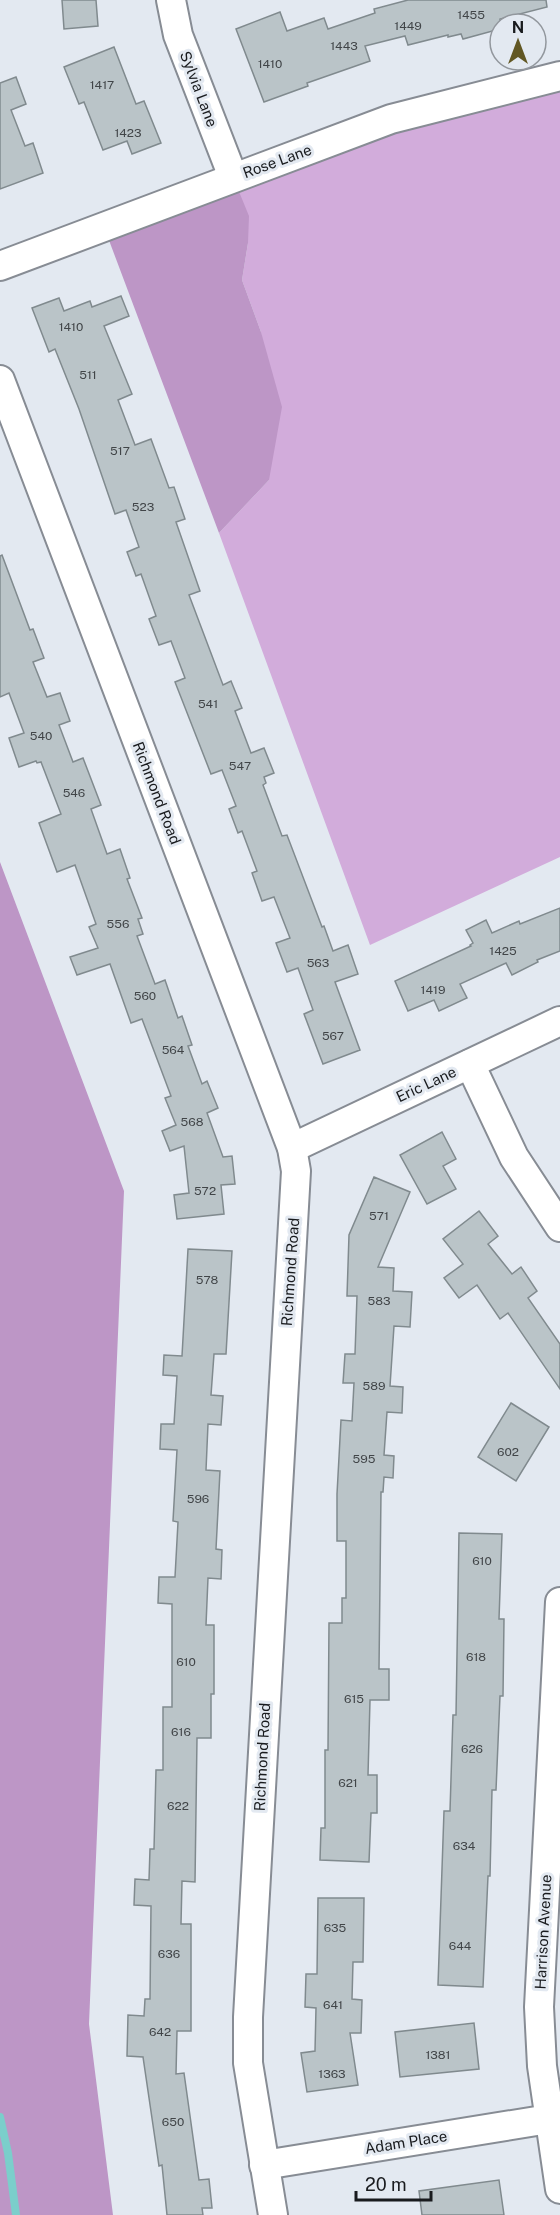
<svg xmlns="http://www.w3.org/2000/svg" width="560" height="2215" font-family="'Public Sans',sans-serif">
  <rect width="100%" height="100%" fill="#e3e9f1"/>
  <polygon fill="#d2acdb" points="560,76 560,857 370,945 219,533 269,480 261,332 242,280 248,243 233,177"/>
  <g fill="#bd96c6">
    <polygon points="233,177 249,216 248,243 242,280 261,332 282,407 269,480 219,533 104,227"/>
    <polygon points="0,862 124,1191 89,2024 113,2215 0,2215"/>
  </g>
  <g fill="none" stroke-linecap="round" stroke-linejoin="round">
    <polyline stroke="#7bcecb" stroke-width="8" points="0,2117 8,2153 16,2215"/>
  </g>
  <g fill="#bac4c8" stroke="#808a8e" stroke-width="1.5">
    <polygon points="62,0 96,0 98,26 64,29"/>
    <polygon points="408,0 546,0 547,7 500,19 500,29 463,39 461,34 448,37 448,35 408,45 405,36 365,46 370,61 307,83 308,86 264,102 236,29 280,12 287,31 324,18 328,29 375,13 374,9"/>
    <polygon points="114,47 136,104 144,101 161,143 132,154 127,141 103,150 84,102 79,104 64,67"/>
    <polygon points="16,77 26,104 11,110 25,146 33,143 43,173 0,189 0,83"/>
    <polygon points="121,296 129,316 104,326 132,394 118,400 135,445 151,439 169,488 174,487 185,519 176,522 200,591 189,595 223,685 231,681 242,708 235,711 251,753 264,748 274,773 264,777 266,783 263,785 282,836 287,835 322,927 324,926 333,951 348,945 358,974 335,982 360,1050 323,1064 304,1014 313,1010 298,968 287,972 276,943 290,938 274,897 262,901 252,873 257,871 242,831 238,833 229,809 236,806 222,770 211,774 175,682 185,678 171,641 159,645 149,619 156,616 141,574 136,576 127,552 139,547 126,510 115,514 79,409 55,349 49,352 32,308 59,298 64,311 90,301 92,307"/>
    <polygon points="2,555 30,630 33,629 44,658 33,662 47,697 60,693 70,721 59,725 73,762 83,758 101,805 91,809 107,854 120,849 130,878 127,879 142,918 138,919 143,934 137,936 155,984 165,980 178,1018 182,1016 192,1045 188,1046 202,1084 207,1081 218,1108 207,1113 223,1157 232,1156 235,1184 221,1185 224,1214 177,1219 174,1195 189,1193 184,1146 170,1151 162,1131 176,1125 165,1098 171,1096 142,1019 131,1023 110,964 77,975 70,957 98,948 89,927 96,924 75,865 57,872 39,823 61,814 41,762 37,763 36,761 19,767 9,738 24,733 9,693 0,697 0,556"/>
    <polygon points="560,908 560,951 537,960 538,962 512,975 506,963 460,984 467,998 439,1011 434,1000 408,1011 395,981 471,946 470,945 473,943 466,930 486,920 492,933 519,921 520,924"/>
    <polygon points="442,1132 456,1159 443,1166 456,1189 427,1204 400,1155"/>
    <polygon points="374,1177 410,1192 378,1267 394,1268 393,1291 412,1292 410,1327 394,1326 390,1386 403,1387 402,1413 387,1412 384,1455 394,1456 393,1478 384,1477 383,1492 381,1492 379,1669 389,1669 389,1700 370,1700 368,1775 377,1775 377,1813 371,1813 369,1862 320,1860 321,1828 325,1828 325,1750 328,1750 329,1623 342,1623 342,1598 346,1598 346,1541 337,1541 337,1494 341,1420 352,1421 354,1383 343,1383 345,1354 355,1354 357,1296 347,1296 349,1235"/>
    <polygon points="479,1211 498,1236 488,1244 512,1274 521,1267 537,1291 528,1298 560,1344 560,1389 508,1313 500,1319 477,1285 459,1298 444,1278 463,1264 443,1239"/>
    <polygon points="188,1249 232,1251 226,1354 214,1354 211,1395 223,1396 221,1425 208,1424 206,1470 220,1471 216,1549 222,1550 221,1579 208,1578 206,1625 214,1625 214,1694 211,1694 211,1738 197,1738 195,1882 182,1881 181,1924 191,1924 191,2031 177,2031 176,2074 184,2073 199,2180 209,2179 212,2208 202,2208 203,2215 167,2215 162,2165 159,2166 143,2057 127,2056 128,2015 144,2016 145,1999 150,1999 151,1906 134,1905 135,1879 149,1880 150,1849 154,1849 156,1770 163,1770 163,1707 172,1707 172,1604 158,1603 159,1577 175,1577 178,1522 173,1521 177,1450 160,1449 161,1424 174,1424 177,1376 163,1375 164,1355 182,1356"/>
    <polygon points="511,1403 549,1427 516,1481 478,1457"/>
    <polygon points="459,1533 502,1534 499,1619 504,1619 503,1696 500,1696 496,1790 492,1790 490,1876 488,1876 483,1987 438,1985 444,1811 450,1811 453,1715 456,1715"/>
    <polygon points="318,1898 364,1898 363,1962 353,1962 352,1999 362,2000 361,2033 350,2033 358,2085 307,2092 301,2053 315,2051 316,2008 305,2007 306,1974 317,1974"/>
    <polygon points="474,2023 479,2069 400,2077 395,2032"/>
    <polygon points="499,2180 504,2215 422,2215 419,2191"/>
  </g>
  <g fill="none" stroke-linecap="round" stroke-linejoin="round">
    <defs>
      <g id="street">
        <polyline points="171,0 178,35 233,177"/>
        <polyline points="0,266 391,119 560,76"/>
        <polyline points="0,380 292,1148 296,1171 248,2017 248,2063 273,2215"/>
        <polyline points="470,1064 514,1157 560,1227"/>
        <polyline points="292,1148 560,1021"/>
        <polyline points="560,1602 539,2007 542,2066 560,2189"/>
        <polyline points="264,2165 549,2119"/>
      </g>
    </defs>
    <use href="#street" stroke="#878c94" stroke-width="32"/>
    <use href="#street" stroke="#fff" stroke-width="28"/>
  </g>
  <g text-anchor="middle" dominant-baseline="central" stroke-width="6" stroke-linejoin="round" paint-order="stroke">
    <g font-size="12" fill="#414548">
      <text x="471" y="15">1455</text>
      <text x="408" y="26">1449</text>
      <text x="344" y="46">1443</text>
      <text x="270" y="64">1410</text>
      <text x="102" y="85">1417</text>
      <text x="128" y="133">1423</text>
      <text x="71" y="327">1410</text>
      <text x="88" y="375">511</text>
      <text x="120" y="451">517</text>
      <text x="143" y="507">523</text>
      <text x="208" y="704">541</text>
      <text x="41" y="736">540</text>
      <text x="240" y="766">547</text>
      <text x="74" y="793">546</text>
      <text x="118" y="924">556</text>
      <text x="503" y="951">1425</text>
      <text x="318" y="963">563</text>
      <text x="433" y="990">1419</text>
      <text x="145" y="996">560</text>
      <text x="333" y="1036">567</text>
      <text x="173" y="1050">564</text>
      <text x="192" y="1122">568</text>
      <text x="205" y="1191">572</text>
      <text x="379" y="1216">571</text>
      <text x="207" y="1280">578</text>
      <text x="379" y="1301">583</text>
      <text x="374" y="1386">589</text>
      <text x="508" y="1452">602</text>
      <text x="364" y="1459">595</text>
      <text x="198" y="1499">596</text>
      <text x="482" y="1561">610</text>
      <text x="476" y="1657">618</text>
      <text x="186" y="1662">610</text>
      <text x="354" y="1699">615</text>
      <text x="181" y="1732">616</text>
      <text x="472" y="1749">626</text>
      <text x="348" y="1783">621</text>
      <text x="178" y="1806">622</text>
      <text x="464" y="1846">634</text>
      <text x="335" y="1928">635</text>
      <text x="460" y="1946">644</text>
      <text x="169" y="1954">636</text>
      <text x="333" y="2005">641</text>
      <text x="160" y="2032">642</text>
      <text x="438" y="2055">1381</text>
      <text x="332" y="2074">1363</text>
      <text x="173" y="2122">650</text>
    </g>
    <g font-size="15" fill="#191b1e" stroke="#e3e9f1">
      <text transform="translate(199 89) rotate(69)">Sylvia Lane</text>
      <text transform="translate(277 161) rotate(-20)">Rose Lane</text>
      <text transform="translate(157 793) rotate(69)">Richmond Road</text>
      <text transform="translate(426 1084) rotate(-25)">Eric Lane</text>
      <text transform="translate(290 1272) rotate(-86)">Richmond Road</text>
      <text transform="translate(262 1757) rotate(-87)">Richmond Road</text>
      <text transform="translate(543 1932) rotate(-87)">Harrison Avenue</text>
      <text transform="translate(406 2142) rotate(-9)">Adam Place</text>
    </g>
  </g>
  <g transform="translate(518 42)"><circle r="28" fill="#e3e9f1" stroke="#92979d" stroke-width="1.5"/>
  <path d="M0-4.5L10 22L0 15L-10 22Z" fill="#615723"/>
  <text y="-9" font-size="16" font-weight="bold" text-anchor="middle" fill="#191b1e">N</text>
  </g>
  <path d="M356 2191v9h75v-9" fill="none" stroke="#191b1e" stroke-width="3"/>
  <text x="365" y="2191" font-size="18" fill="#191b1e" stroke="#e3e9f1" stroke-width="4.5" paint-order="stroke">20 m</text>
</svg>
